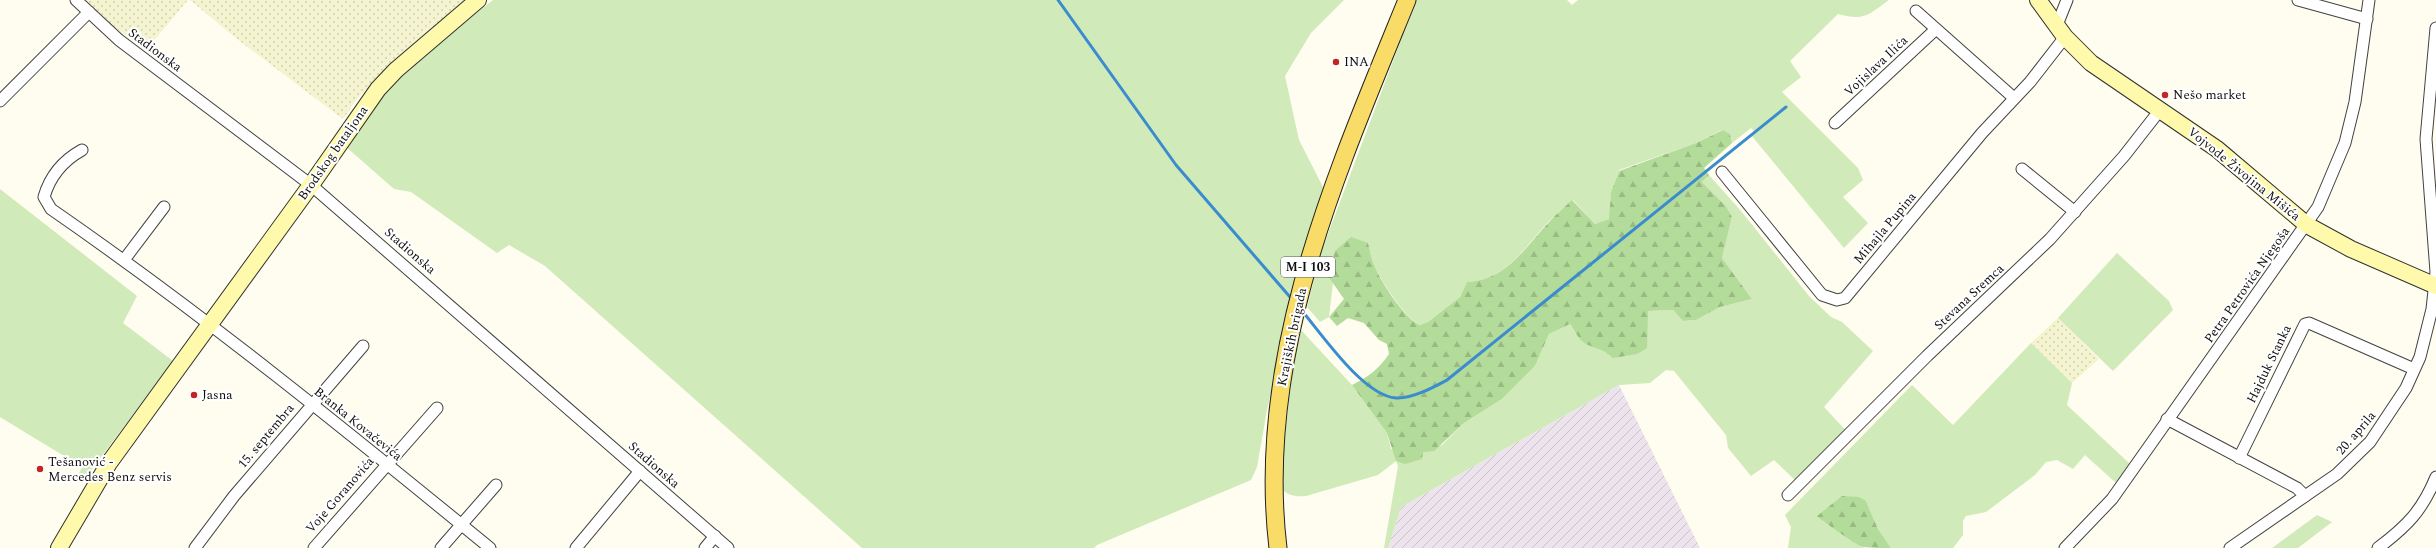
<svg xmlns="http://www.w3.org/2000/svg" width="2436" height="548" font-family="Spectral,serif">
  <defs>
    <pattern id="industrial-furrows" width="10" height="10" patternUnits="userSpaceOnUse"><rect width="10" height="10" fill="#ece3ed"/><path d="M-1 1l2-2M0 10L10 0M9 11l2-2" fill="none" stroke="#c9c2ca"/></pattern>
    <pattern id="farmland-dots" width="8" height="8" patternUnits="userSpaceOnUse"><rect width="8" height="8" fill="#f5f4d0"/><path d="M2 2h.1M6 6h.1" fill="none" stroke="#d1d0b1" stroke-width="1.8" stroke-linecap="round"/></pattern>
    <pattern id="forest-firs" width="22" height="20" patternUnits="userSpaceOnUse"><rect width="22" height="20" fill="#b3db99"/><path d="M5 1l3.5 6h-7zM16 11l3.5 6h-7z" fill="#99bb83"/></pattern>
  </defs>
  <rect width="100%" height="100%" fill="#fffdf0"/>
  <polygon fill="url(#industrial-furrows)" points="1619,385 1700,548 1388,548 1401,507"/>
  <g fill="url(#farmland-dots)">
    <polygon points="85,0 188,0 146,50 106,21"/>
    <polygon points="190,0 466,0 386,69 357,99 344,118 340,117 237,39"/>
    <polygon points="2058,318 2099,359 2072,383 2031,343"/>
  </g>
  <g fill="#d0eab9">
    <polygon points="493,0 1344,0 1311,33 1285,76 1299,140 1326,193 1293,294 1267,410 1257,467 1251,480 1097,545 1094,548 862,548 545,266 509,245 497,253 411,192 394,189 345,146 392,82"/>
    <path d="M 1416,0 L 1567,0 L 1572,5 L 1578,0 L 1889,0 C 1868,15 1865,21 1838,14 L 1790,61 L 1801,77 L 1782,92 L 1858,168 L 1863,180 L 1843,197 L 1868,223 L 1844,248 L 1751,135 L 1755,132 L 1751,128 L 1732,143 L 1730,134 L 1722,130 L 1696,143 L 1619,170 L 1611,192 L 1610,219 L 1595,224 L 1573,200 C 1565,207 1557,213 1550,220 C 1525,246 1507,280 1467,282 L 1460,297 L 1428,322 L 1420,325 C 1405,318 1382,282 1375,267 C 1371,259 1370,250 1368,243 L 1335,251 C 1333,265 1325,270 1333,283 L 1329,317 L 1320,322 L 1307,307 L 1320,255 Z"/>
    <path d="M 1709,175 L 1741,211 L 1809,296 L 1831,317 L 1842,322 L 1873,351 L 1824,407 L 1851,436 L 1801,486 L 1774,460 L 1751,476 L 1728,448 L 1726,435 L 1674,371 L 1666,370 L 1650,383 L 1619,385 L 1401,507 L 1388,548 L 1384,548 L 1398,466 L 1396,461 L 1378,475 L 1306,496 C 1297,497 1286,496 1281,487 C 1285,435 1289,381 1301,330 L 1352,385 L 1387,433 L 1391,449 L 1423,452 L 1442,445 L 1464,423 L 1502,399 L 1535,366 L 1549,334 L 1570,324 C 1579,340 1586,345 1603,349 L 1648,311 L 1673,310 L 1683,321 L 1696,320 L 1720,307 L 1752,299 L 1722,258 L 1732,217 L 1726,206 L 1702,182 Z"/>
    <polygon points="0,189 137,296 123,323 173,361 83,481 77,478 82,467 0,417"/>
    <polygon points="2117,253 2169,301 2173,310 2113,371 2058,318"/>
    <polygon points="2031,343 2072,383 2067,405 2130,464 2116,483 2085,455 2073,469 2057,460 2046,462 2035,475 1986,512 1966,516 1963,521 1963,535 1953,548 1891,548 1878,529 1866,501 1822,521 1830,524 1864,548 1788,548 1791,527 1785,515 1912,385 1953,425"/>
    <polygon points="2317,515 2332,522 2298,548 2272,548"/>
  </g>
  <g fill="url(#forest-firs)">
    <path d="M 1723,130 L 1730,134 L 1732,143 L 1704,168 L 1709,175 L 1702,182 L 1726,206 L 1732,217 L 1722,258 L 1752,299 L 1720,307 L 1696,320 L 1683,321 L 1673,310 L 1648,311 L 1647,348 L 1637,354 L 1613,358 C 1603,349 1600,350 1588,345 C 1579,341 1575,331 1570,324 L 1549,334 L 1535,366 L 1502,399 L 1464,423 L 1434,451 L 1423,452 L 1422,459 L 1405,464 L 1396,461 L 1387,433 L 1352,385 C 1368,377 1379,369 1389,354 L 1387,344 L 1379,340 L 1364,323 L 1348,318 L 1337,326 L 1329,317 L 1344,299 L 1328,276 L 1335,251 L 1351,237 L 1368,243 C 1370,250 1371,259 1375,267 C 1381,282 1405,319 1420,325 L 1428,322 L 1460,297 L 1467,282 C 1507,280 1525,247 1550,221 C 1557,213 1565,207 1572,200 L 1595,224 L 1609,219 L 1611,192 L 1619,171 L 1696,143 Z"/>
    <path d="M 1842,496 L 1859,497 L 1866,501 L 1878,529 L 1891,548 C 1883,548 1871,548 1863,547 C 1856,545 1821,520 1817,516 Z"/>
  </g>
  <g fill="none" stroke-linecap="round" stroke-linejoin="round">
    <g stroke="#3b8cce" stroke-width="3">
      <polyline points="1058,0 1176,165 1290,297"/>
      <path d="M 1303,312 C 1323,336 1364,396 1396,398 C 1412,399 1434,387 1447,380 L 1786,107"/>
    </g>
    <defs>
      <g id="street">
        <polyline points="76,0 119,40 311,185 728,548"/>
        <polyline points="2298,0 2367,19"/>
        <polyline points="1916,11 2014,98"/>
        <polyline points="2057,25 2067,0"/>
        <polyline points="0,101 89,12"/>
        <polyline points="1835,123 1935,30"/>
        <path d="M 82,150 C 64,160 50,176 44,197 L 51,209 C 203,314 347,431 490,548"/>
        <polyline points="2022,169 2075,212"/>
        <polyline points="1722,172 1822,295 1837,300 1845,298 1982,133 2030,82 2065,37"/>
        <polyline points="124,260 164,207"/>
        <polyline points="2167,419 2297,488 2305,496"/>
        <polyline points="2239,458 2305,324 2309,323 2414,369"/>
        <polyline points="1788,495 1927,356 2050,239 2124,156 2160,110"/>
        <polyline points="195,548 234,496 363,346"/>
        <polyline points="314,548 437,408"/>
        <polyline points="441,548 496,485"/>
        <polyline points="576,548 640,471"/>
        <polyline points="705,548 715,536"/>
        <polyline points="2065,548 2112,499 2318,207 2345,143 2355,102 2369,0"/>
        <polyline points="2230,548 2337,474 2370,442 2406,388 2420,357 2432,309 2436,272 2426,139 2436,28"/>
        <path d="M 2378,548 C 2407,526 2422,511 2436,477"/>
      </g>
      <g id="secondary">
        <polyline points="2038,0 2065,37 2091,63 2217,149 2307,225 2351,249 2436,286"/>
        <polyline points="59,548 109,463 311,185 378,89 396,70 478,0"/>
      </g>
      <path id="primary" d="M 1278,548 C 1255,356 1336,174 1407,0"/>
    </defs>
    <use href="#street" stroke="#424242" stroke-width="13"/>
    <use href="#secondary" stroke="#313131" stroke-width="18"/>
    <use href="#primary" stroke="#202020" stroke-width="19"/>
    <use href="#street" stroke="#fff" stroke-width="11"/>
    <use href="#secondary" stroke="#fffaab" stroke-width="16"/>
    <use href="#primary" stroke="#f9dc67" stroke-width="17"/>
  </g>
  <g fill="#c02625" stroke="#fff" stroke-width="1.5">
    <circle cx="1336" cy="62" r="4"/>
    <circle cx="2165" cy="95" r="4"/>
    <circle cx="194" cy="395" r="4"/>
    <circle cx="40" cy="469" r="4"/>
  </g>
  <g text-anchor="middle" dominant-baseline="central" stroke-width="4" stroke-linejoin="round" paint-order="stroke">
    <rect fill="#fff" stroke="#575757" stroke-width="1" x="1281" y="257" width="54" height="20" rx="3"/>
    <g font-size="12" font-weight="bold" fill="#0f0f0f">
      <text x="1308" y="267">M-I 103</text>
    </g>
    <g font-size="13" fill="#0f0f0f" stroke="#fff">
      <text transform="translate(155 50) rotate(37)">Stadionska</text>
      <text transform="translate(1876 66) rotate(-43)">Vojislava Ilića</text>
      <text transform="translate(333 153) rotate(-55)">Brodskog bataljona</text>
      <text transform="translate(2244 174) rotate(39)">Vojvode Živojina Mišića</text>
      <text transform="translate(1885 228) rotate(-50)">Mihajla Pupina</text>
      <text transform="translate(410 251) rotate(41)">Stadionska</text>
      <text transform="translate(2247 285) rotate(-55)">Petra Petrovića Njegoša</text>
      <text transform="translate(1969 297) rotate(-43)">Stevana Sremca</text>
      <text transform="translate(1292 337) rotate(-78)">Krajiških brigada</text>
      <text transform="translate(2269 364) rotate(-64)">Hajduk Stanka</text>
      <text transform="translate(358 424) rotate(39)">Branka Kovačevića</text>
      <text transform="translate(2356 433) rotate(-49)">20. aprila</text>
      <text transform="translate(266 436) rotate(-50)">15. septembra</text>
      <text transform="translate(654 465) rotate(41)">Stadionska</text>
      <text transform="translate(340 495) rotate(-49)">Voje Goranovića</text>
    </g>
    <g font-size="13" fill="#0f0f0f" stroke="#fff" text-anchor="start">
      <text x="1344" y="62">INA</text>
      <text x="2173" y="95">Nešo market</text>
      <text x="202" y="395">Jasna</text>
      <text x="48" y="462">Tešanović -<tspan x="48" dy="15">Mercedes Benz servis</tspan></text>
    </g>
  </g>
</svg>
